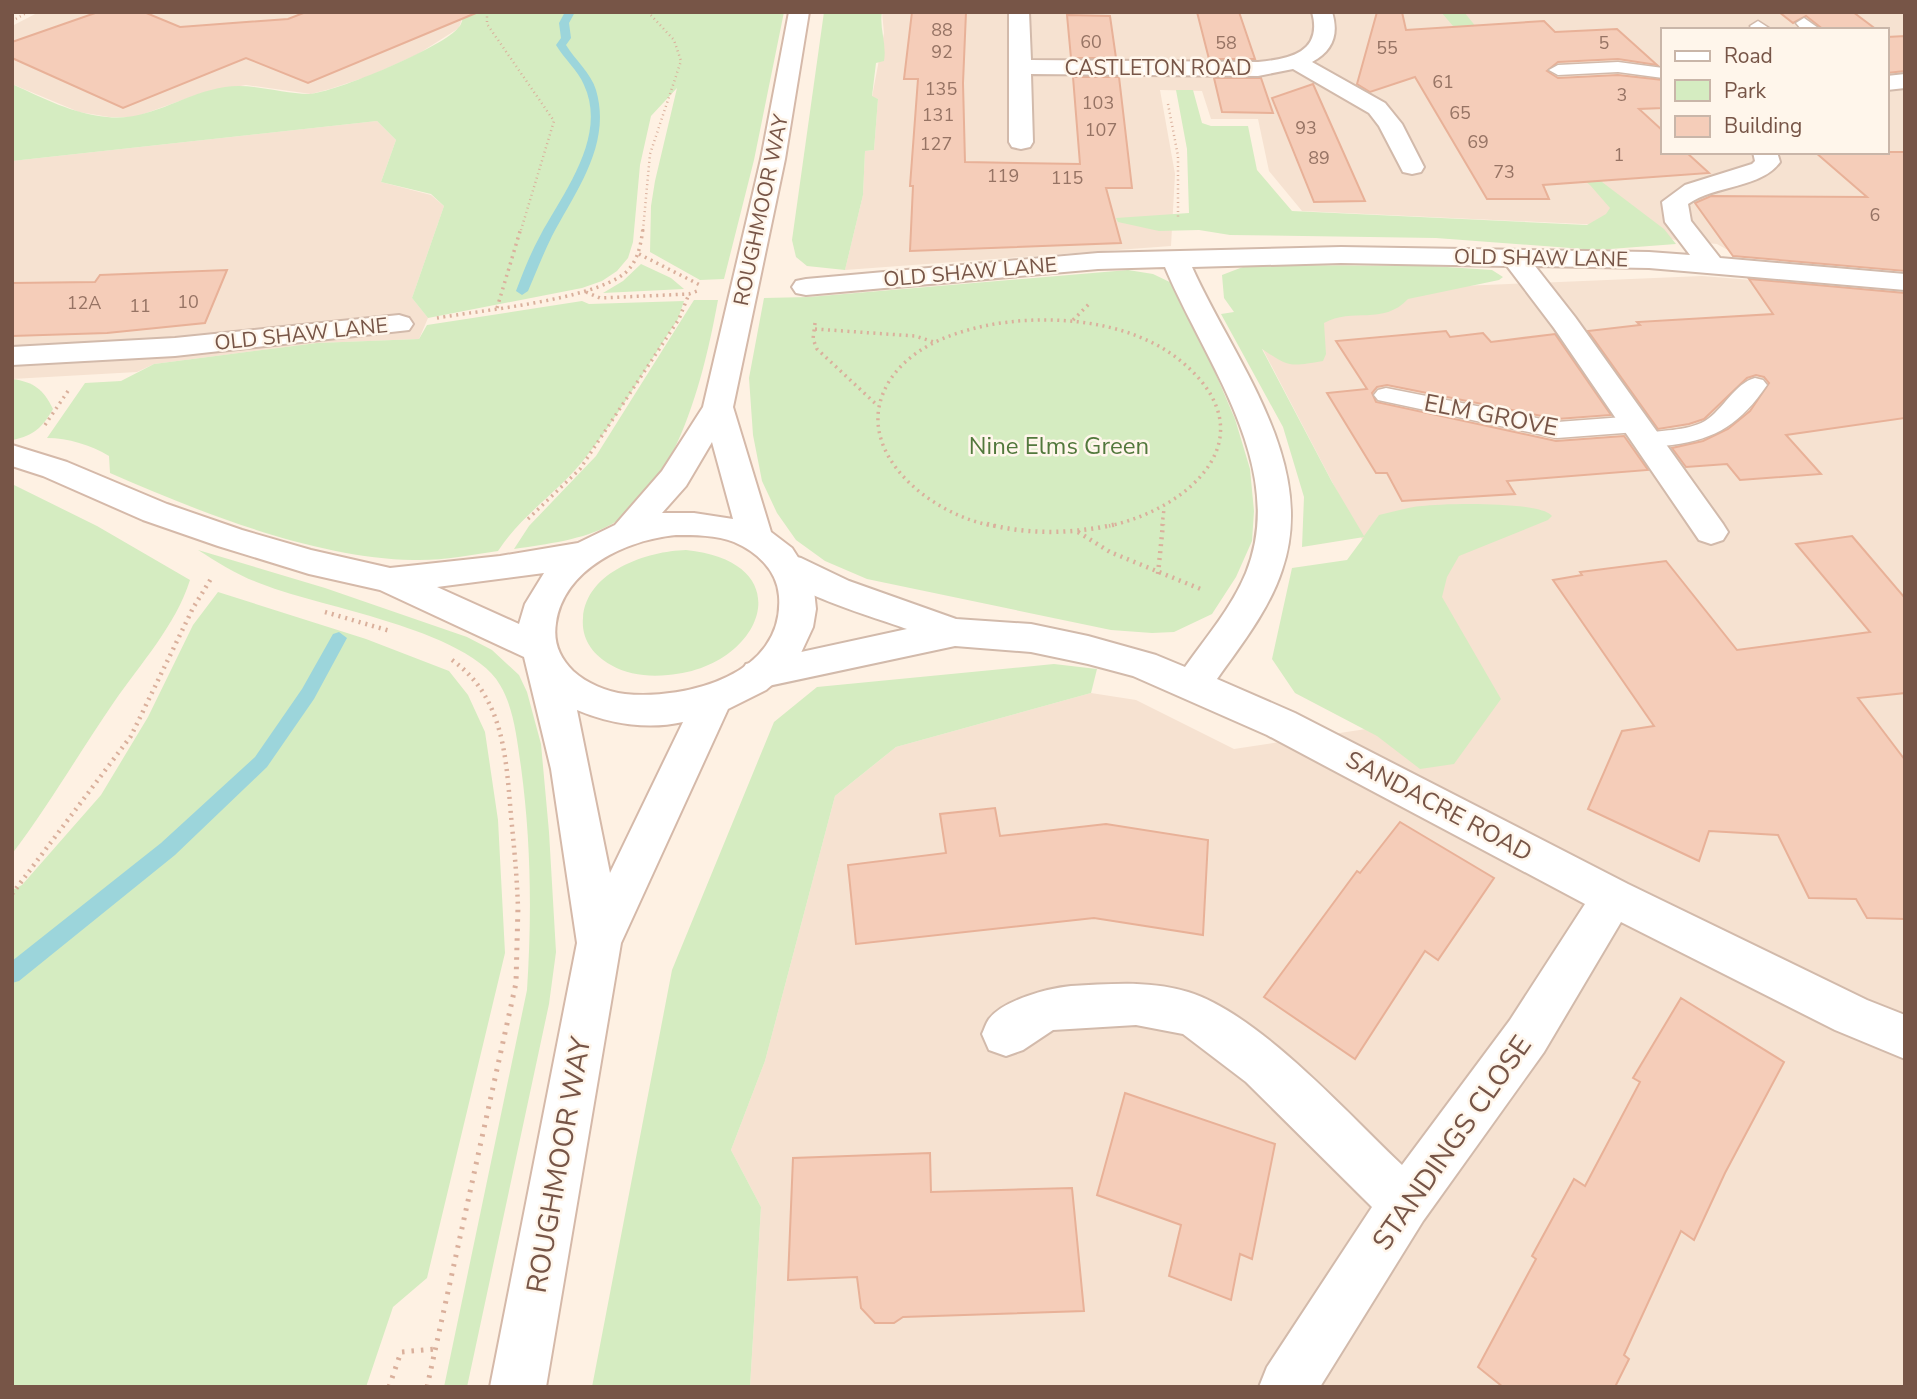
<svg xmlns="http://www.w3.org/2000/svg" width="1917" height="1399" font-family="'Nunito Sans',sans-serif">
  <rect width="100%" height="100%" fill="#fef1e3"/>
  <g fill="#f6e2d1" fill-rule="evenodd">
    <polygon points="39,12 464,12 459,28 418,54 372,75 330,89 311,94 246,85 202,93 135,117 109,117 79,112 12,84 12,26"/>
    <path d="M 882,12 L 1905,12 L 1905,269 L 1816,265 L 1735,254 L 1717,244 L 1675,240 L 1624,226 L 1302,211 L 1269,171 L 1258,119 L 1211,119 L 1202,91 L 1160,90 L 1175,174 L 1171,246 L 845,270 L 863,195 L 865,151 L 874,150 L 878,99 L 872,97 L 884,33 ZM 1663,30 L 1887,30 L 1887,152 L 1663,152 Z"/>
    <polygon points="377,121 396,140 381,182 431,195 444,206 412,298 428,318 419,339 317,343 154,364 137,372 12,379 12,161"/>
    <polygon points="1702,276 1905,292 1905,1387 750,1387 761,1207 731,1150 765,1061 835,796 896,747 1091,693 1136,700 1234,749 1459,715 1363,541 1259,342 1264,306 1462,286"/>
  </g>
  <g fill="#d5ecc1">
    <path d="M 464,12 L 784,12 L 754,160 L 724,279 L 700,280 L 650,252 L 651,206 L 655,181 L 677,88 L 651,116 L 640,165 L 633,242 L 628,258 L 617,271 L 602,281 L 582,288 L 428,318 L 412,298 L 444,206 L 431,194 L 381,182 L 396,140 L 377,121 L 12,161 L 12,84 C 43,98 73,114 107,117 C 149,122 184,93 225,87 C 254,83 281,94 309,94 C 334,93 446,46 459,27 C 462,24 463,17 464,12 Z"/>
    <path d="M 824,12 L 882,12 C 879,28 887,44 884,61 L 876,63 L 872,96 L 878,99 L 874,150 L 865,151 L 863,195 L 845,270 L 807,266 L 796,257 L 792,240 Z"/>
    <polygon points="1441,12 1464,12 1602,182 1664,229 1676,244 1597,250 1436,238 1230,235 1199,230 1159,231 1118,222 1116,218 1189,213 1187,149 1176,90 1193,90 1202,123 1211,126 1248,126 1257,170 1292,211 1587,225 1606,214 1610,208 1590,185 1564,164 1507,89"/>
    <polygon points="641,264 671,278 684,289 603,293 623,281"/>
    <path d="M 1248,265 L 1432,266 L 1492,270 L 1503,277 L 1499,280 L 1408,299 C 1383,326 1352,307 1324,323 L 1326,354 L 1323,361 C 1289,367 1289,367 1262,349 L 1332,482 L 1364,536 L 1379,515 C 1393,512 1408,507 1422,506 C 1444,503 1541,501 1552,516 L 1548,520 L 1459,556 L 1447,577 L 1442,597 L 1501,699 L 1454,764 L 1420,769 L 1377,736 L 1295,693 L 1272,659 L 1292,568 L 1347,560 L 1364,537 L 1302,547 L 1304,497 L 1283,427 L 1221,314 L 1234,312 L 1224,298 L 1222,275 Z"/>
    <polygon points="1128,270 1153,274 1178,286 1235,419 1250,469 1254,511 1252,541 1236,577 1212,614 1174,632 1152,633 1111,630 867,579 825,561 796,540 777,513 762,481 753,435 749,378 764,298 809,297"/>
    <path d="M 694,300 L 718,300 C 705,371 679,485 612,524 C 583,540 547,544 514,549 L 529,526 L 596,456 Z"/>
    <path d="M 582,301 L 589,304 L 684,301 L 678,319 C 647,365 620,414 586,457 C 560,491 522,514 498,551 C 470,555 441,561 413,560 C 314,558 199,512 110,473 L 109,456 C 91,445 68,438 47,438 L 85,383 L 121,381 L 154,364 L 317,343 L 419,339 L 427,325 Z"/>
    <path d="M 12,379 C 34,382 43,389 53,409 C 42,428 34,435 13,440 Z"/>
    <path d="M 12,484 L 97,526 L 190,580 C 176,625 140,664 114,702 C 79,753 49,805 12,854 Z"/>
    <path d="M 198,550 L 325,588 L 467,637 L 492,650 L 519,675 L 527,692 L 541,744 L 549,832 L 556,952 L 549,1004 L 467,1387 L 444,1387 L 527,990 C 532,915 531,841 521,767 C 517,740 514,708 500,685 C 483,653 419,631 386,621 C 344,607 300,599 259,583 C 237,575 217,562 198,550 Z"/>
    <path d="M 686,550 C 804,562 763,668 668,675 C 649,677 628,675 611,665 C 593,655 581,639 583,618 C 586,571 648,551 686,550 Z"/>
    <polygon points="218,592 366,639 449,671 468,695 485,732 498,820 505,953 427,1278 393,1307 366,1387 12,1387 12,890 22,885 101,795 148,717 193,625"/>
    <polygon points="1054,664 1097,669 1091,693 896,747 835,796 765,1061 731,1150 761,1207 750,1387 592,1387 672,970 774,722 817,687"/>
  </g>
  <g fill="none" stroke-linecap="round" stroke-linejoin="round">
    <g fill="#9cd5db" fill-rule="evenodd">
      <path d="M 565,12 L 575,12 L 569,23 L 571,38 L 566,45 C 575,60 591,73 596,90 C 612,144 576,191 552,236 C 543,254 536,273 528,291 L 522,295 L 516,291 C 523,273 530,254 540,236 C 563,193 608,137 584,85 C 578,70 564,59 556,45 L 561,38 L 559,23 Z"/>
      <polygon points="339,632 347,638 314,699 267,767 175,855 19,981 12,983 12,961 161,843 255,757 302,689 333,634"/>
    </g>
  </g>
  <g fill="#f5cdb9" stroke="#e8b198" stroke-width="2">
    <polygon points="98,12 144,12 180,27 288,19 306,12 476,13 308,83 246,58 123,108 12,58 12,42"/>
    <polygon points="912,12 966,12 963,83 965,162 1080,164 1073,77 1119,77 1132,188 1106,188 1121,243 910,251 913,186 910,186 918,79 904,79"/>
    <polygon points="1197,12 1239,12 1255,59 1209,59"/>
    <polygon points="1377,12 1402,12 1406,30 1544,21 1555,32 1617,29 1657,65 1618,59 1558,62 1547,71 1558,78 1618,75 1663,80 1663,108 1639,109 1663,131 1663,152 1686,152 1709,173 1543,185 1549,199 1487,199 1415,77 1370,92 1357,84"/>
    <polygon points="1779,12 1853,12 1877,30 1824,30 1806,16 1793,23"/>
    <polygon points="1067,15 1110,16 1116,58 1071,58"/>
    <polygon points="1905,36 1905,71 1887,73 1887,37"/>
    <polygon points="1214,78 1261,78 1273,113 1222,112"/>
    <polygon points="1313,84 1365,201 1314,202 1272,98"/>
    <polygon points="1815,152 1905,152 1905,271 1733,256 1695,203 1711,196 1867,197"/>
    <polygon points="227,270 205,323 107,333 12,336 12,283 95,282 100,275"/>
    <polygon points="1749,279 1905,293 1905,418 1786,435 1821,474 1740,480 1727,464 1686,467 1672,448 1703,441 1728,429 1750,411 1769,383 1764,377 1756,375 1747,378 1704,419 1689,424 1658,429 1588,331 1640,325 1637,322 1773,314"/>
    <polygon points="1446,331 1450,337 1483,333 1491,342 1555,334 1611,415 1557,419 1387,385 1377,387 1372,393 1376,402 1556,441 1624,436 1648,470 1507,481 1515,494 1402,501 1387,473 1376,473 1327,393 1367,389 1336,341"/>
    <polygon points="1852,536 1905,598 1905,693 1858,698 1905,760 1905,919 1867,918 1856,899 1809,898 1778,835 1709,831 1699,861 1588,809 1622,731 1654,726 1553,580 1582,575 1580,572 1666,561 1737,650 1870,632 1796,544"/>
    <polygon points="995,808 1000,836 1106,824 1208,840 1203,935 1094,918 856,944 848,865 946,853 940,814"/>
    <polygon points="1400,822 1494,878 1438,960 1425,951 1355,1059 1264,997 1357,871 1360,873"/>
    <polygon points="1681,998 1784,1062 1725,1173 1694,1240 1681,1231 1624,1355 1629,1359 1615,1387 1503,1387 1478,1367 1536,1259 1532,1256 1574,1179 1585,1186 1640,1082 1633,1078"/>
    <polygon points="1125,1093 1275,1144 1252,1259 1240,1254 1231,1300 1169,1276 1181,1225 1097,1195"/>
    <polygon points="930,1153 931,1192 1072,1188 1084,1311 903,1317 894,1323 875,1323 861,1308 857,1277 788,1280 793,1158"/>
  </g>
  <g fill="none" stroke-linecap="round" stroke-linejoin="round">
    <defs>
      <g id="lane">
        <polygon points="1804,18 1821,30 1802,30 1796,23"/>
        <polygon points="1758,21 1772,30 1753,30 1750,26"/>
        <polygon points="1618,62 1663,68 1663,78 1618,72 1558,75 1549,70 1558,65"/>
        <path d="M 1755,378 L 1763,380 L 1767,385 C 1741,423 1717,439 1672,445 C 1661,446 1650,448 1639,445 L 1636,440 L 1639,435 C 1661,429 1685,432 1705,421 C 1723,410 1735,383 1755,378 Z"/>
        <polygon points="1386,388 1557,422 1637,416 1646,419 1649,424 1646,429 1637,432 1557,438 1378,400 1374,395 1378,390"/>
      </g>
      <g id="street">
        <path d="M 1009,12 L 1029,12 L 1031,60 L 1258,62 C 1290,59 1323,52 1312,12 L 1332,12 C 1339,34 1333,51 1312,62 L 1385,103 L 1402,124 L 1424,167 L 1421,172 L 1412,174 L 1403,172 L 1379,126 L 1369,113 L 1293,69 L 1258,76 L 1031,74 L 1033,142 L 1030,147 L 1021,149 L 1012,147 L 1009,142 Z"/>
        <polygon points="1905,74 1905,88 1887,90 1887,76"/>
        <path d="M 1753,152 L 1777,152 L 1780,162 C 1762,188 1715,185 1688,204 L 1691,221 L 1720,258 L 1905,274 L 1905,290 L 1649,268 L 1535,266 L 1575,317 L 1723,524 L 1728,532 L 1723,540 L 1711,544 L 1699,540 L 1554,328 L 1507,266 L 1341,263 L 1192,267 C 1233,359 1319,463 1282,570 C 1269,610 1241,645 1217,679 L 1295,713 L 1628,884 L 1867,1000 L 1905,1015 L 1905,1059 L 1835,1030 L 1621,922 L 1544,1052 L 1423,1221 L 1320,1387 L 1259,1387 L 1267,1367 L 1372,1207 L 1246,1082 L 1183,1034 L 1136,1025 L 1053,1030 L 1023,1050 L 1006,1056 L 989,1050 L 982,1034 C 984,1030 986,1023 989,1019 C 1003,1000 1049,988 1071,986 C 1110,984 1149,980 1188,992 C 1259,1014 1346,1112 1402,1165 L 1510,1020 L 1585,904 L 1267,735 L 1133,676 L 1088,664 L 1031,652 L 955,646 L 759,688 L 746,684 L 740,674 L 746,664 L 907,629 C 877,618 786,592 771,567 L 777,558 L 789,555 L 801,558 L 849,581 L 956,619 L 1031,624 L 1088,636 L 1156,655 L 1185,667 C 1207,636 1232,607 1246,573 C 1289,467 1204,361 1165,267 L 1098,269 L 806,295 L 796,293 L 792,287 L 796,281 L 806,279 L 1098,253 L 1341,247 L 1649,252 L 1690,255 L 1665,222 L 1662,202 L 1685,185 L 1752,164 L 1755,161 Z"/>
        <polygon points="399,315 409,318 413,324 409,330 175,356 12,365 12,347 175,338"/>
      </g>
      <path id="secondary" d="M 789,12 L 809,12 L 785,159 L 733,407 L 771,532 L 792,548 L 808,573 L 814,590 L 816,609 L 813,627 L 800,655 L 787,672 L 766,690 L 728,709 L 621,943 L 546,1387 L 490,1387 L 577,943 L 551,769 L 524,657 L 380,590 L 309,574 L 218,546 L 143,520 L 43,476 L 12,466 L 12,445 L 67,462 L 167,504 L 242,530 L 311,550 L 390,568 L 500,556 L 578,543 L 615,525 L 662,471 L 703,407 L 761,159 ZM 712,442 L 733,519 L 694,513 L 662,513 L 686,486 ZM 676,535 C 694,535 717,535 734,542 C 757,552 777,570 779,596 C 785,675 686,700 625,694 C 607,692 586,683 573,671 C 559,657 553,642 556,623 C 564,568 627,540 676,535 ZM 544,573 L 525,604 L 519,624 L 437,587 ZM 577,710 C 610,724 648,730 683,722 L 610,873 Z"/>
    </defs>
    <use href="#lane" stroke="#d2baab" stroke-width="3"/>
    <use href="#street" stroke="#d2baab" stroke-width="4"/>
    <use href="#secondary" stroke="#d5b9a9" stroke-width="4"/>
    <g stroke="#dab09c" stroke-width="2.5" stroke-dasharray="1 3.5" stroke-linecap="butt">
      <polyline points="487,12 487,24 554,121 521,230"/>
      <polyline points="12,21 28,12"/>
      <polyline points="1168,104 1178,156 1178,220"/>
      <polyline points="643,230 650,154 681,61 674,40 648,12"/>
    </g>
    <g stroke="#dab09c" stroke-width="3.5" stroke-dasharray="2 4.5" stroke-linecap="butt">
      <polyline points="639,254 702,286"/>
      <polyline points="586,292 600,298 689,294 700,290"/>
      <polyline points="497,308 521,228"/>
      <path d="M 437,318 C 483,310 592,300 625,273 C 638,262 641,244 643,228"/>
      <polyline points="1073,320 1091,302"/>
      <polyline points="815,323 813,339 817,349 878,406"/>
      <polyline points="815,329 915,336 934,342"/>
      <polyline points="45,425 68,391"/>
      <polyline points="528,519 580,469 679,319 689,294"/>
      <path d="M 995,526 C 932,517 846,449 890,380 C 911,348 948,334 984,326 C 1046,313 1131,319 1182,362 C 1270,436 1191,508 1109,526"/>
      <polyline points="1162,526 1164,509"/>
    </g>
    <g stroke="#dab09c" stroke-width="4.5" stroke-dasharray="2 5" stroke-linecap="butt">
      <path d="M 987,524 C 1030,535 1074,534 1117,524"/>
      <polyline points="1078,532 1110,552 1203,590"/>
      <polyline points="1158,574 1163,524"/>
      <polyline points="325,612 390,631"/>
      <path d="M 452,660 C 504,697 506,757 511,816 C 514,846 517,877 518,908"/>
      <polyline points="12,894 131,736 193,608 212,577"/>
    </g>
    <g stroke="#dab09c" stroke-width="5" stroke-dasharray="2.5 7" stroke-linecap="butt">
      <polyline points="389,1387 401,1352 435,1349"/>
      <polyline points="427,1387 516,983 518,906"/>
    </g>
    <use href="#lane" fill="#fff" fill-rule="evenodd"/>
    <use href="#street" fill="#fff" fill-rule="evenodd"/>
    <use href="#secondary" fill="#fff" fill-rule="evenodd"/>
  </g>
  <g text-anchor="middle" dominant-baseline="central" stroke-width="5" stroke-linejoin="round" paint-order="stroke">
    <g font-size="18" fill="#967364">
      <text x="942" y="30">88</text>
      <text x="1091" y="42">60</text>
      <text x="1226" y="43">58</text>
      <text x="1604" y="43">5</text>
      <text x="1387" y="48">55</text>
      <text x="942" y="52">92</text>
      <text x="1443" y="82">61</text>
      <text x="941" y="89">135</text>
      <text x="1622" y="95">3</text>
      <text x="1098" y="103">103</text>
      <text x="1460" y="113">65</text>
      <text x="938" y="115">131</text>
      <text x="1306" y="128">93</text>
      <text x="1101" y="130">107</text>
      <text x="1478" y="142">69</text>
      <text x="936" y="144">127</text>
      <text x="1619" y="155">1</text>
      <text x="1319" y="158">89</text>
      <text x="1504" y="172">73</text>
      <text x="1003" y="176">119</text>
      <text x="1067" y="178">115</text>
      <text x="1875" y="215">6</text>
      <text x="188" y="302">10</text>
      <text x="84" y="303">12A</text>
      <text x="140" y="306">11</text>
    </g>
    <g font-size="21" fill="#775547" stroke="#fff6eb">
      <text x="1158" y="68">CASTLETON ROAD</text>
      <text transform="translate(761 210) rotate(-78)">ROUGHMOOR WAY</text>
      <text transform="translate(1541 258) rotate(1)">OLD SHAW LANE</text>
      <text transform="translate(970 272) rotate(-5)">OLD SHAW LANE</text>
      <text transform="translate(301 334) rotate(-6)">OLD SHAW LANE</text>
    </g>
    <g font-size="24" fill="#775547" stroke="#fff6eb">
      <text transform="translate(1491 415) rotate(11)">ELM GROVE</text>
      <text transform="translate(1439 806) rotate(28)">SANDACRE ROAD</text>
    </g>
    <g font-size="24" fill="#52783c" stroke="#fff6eb">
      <text x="1059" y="446">Nine Elms Green</text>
    </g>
    <g font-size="28" fill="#775547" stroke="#fff6eb">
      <text transform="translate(1452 1143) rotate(-55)">STANDINGS CLOSE</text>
      <text transform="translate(559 1165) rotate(-80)">ROUGHMOOR WAY</text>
    </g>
  </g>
  <rect width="1917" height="1399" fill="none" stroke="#775547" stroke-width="28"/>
  <rect x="1661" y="28" width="228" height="126" fill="#fff6eb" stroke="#c9b6a9" stroke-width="2"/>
  <rect x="1675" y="51" width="35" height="10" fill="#ffffff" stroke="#c9b6a9" stroke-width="2"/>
  <text x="1724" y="63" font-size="21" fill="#775547">Road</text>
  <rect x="1675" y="80" width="35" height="21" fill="#d5ecc1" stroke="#c9b6a9" stroke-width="2"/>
  <text x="1724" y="98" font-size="21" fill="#775547">Park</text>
  <rect x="1675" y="116" width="35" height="21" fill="#f5cdb9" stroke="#c9b6a9" stroke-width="2"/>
  <text x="1724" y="133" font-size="21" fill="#775547">Building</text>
</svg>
